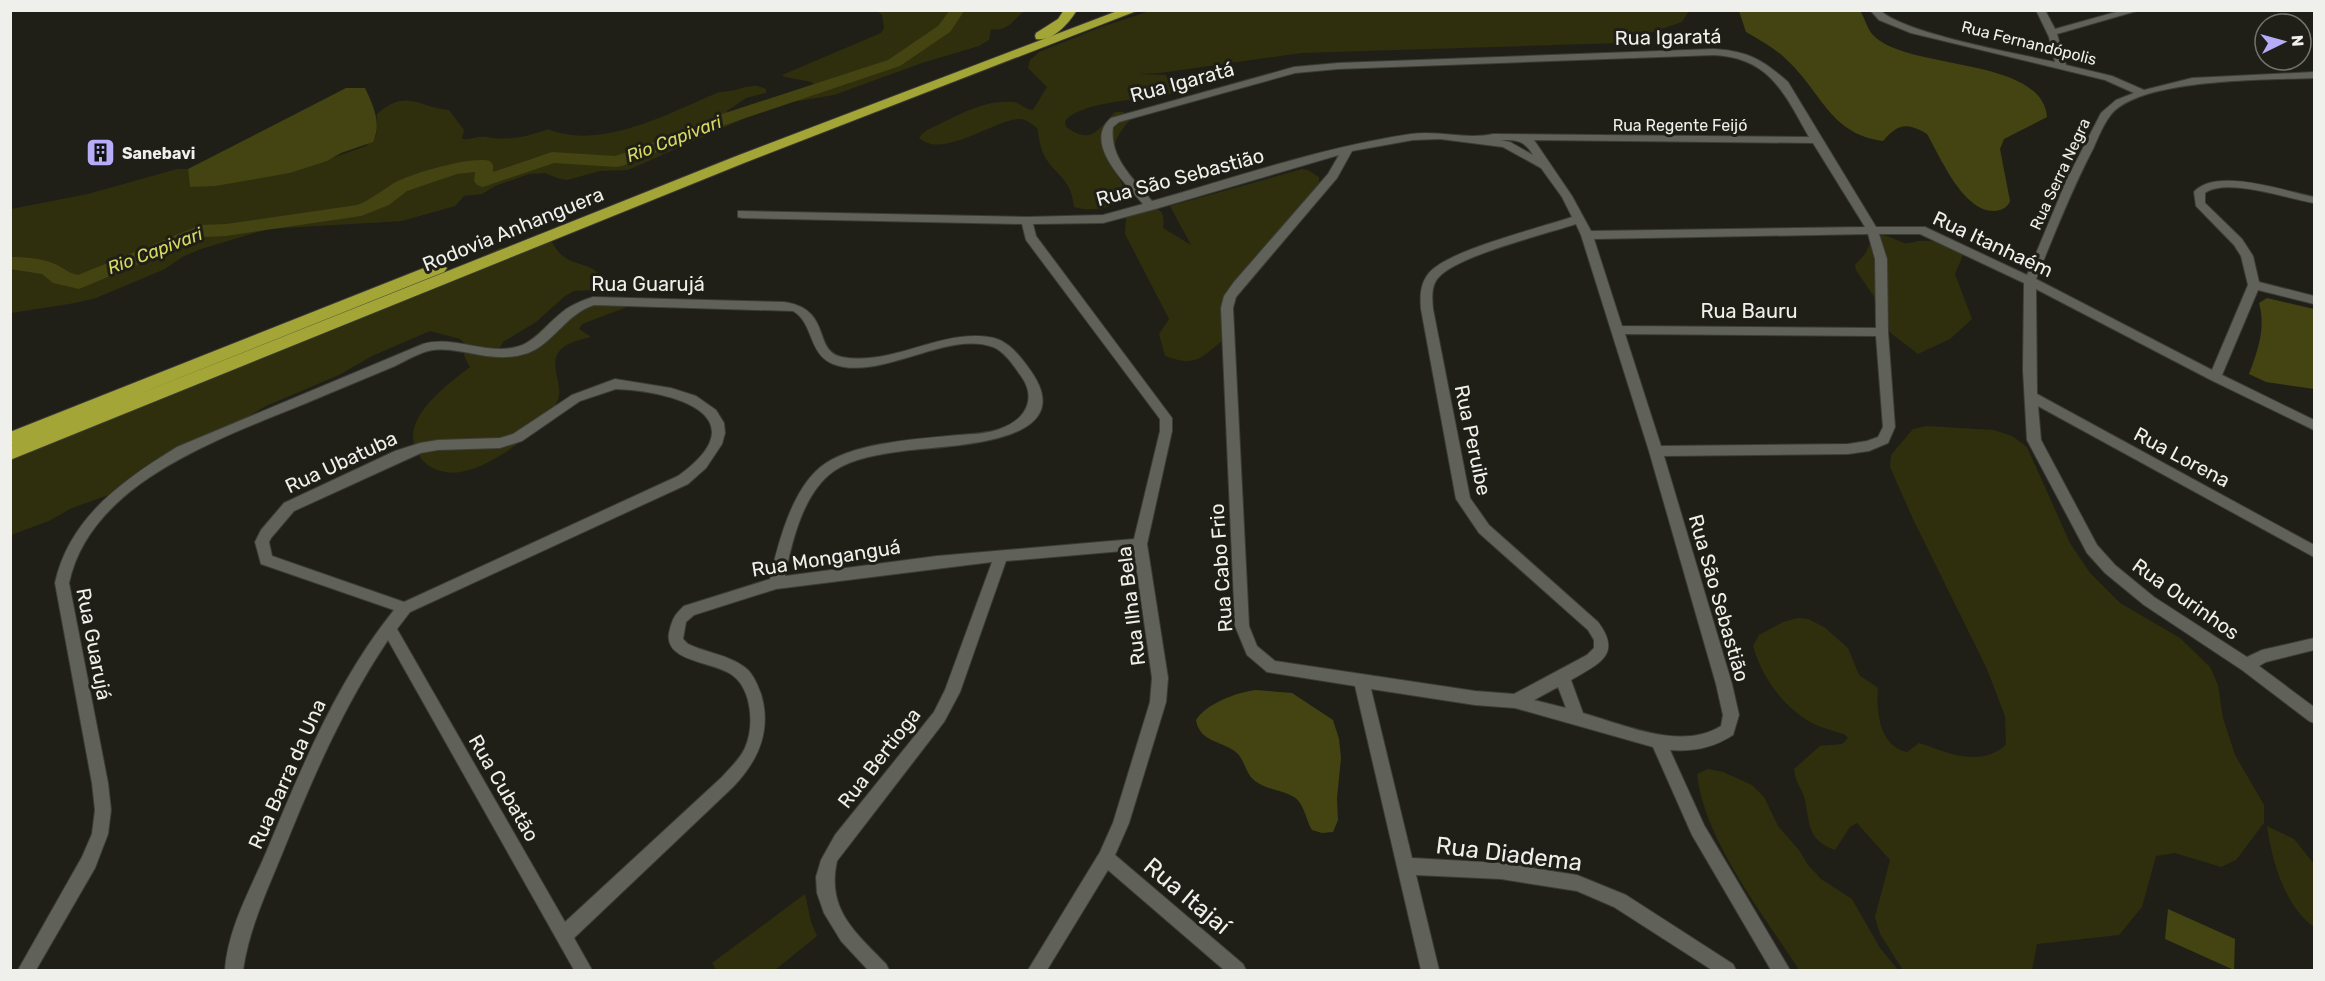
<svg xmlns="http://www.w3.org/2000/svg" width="2325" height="981" font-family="Rubik,sans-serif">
  <rect width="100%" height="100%" fill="#1f1f18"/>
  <g fill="#2f2f0d">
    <path d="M 877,11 L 1024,11 C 1012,22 1007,32 991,29 L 989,40 L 979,46 L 922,63 L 834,95 L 775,105 L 628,170 L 600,171 L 567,180 L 557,178 L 545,173 L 529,174 L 495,186 L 482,194 L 464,196 L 455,206 L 402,221 L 268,229 L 201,249 L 182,257 L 165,269 L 96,298 L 75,303 L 11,313 L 11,209 L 88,194 L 177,169 L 188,169 L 190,187 L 290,173 L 366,146 L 376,136 L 377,114 C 407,88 417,107 449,110 L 464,130 L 462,139 C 470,140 479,136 486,137 C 508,141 527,137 548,129 C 600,151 669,113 717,93 C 722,91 729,92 735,90 C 746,87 755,83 766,89 L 766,93 L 746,98 L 727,111 L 727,115 L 732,115 L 814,85 L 812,82 L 785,77 L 782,75 L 881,33 L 884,28 L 882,15 Z"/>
    <path d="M 1150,11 L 1689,11 L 1682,22 L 1619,43 L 1301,53 L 1160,73 L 1139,74 L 1166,75 L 1174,93 C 1147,100 1082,100 1065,121 L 1066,127 C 1092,145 1096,131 1115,112 L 1123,112 L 1131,119 C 1121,129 1107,150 1113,165 C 1117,176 1124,184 1126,196 C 1113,209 1091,212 1074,207 C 1071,178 1057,177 1045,157 C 1040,149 1039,136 1037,128 C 1032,124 1027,120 1021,119 C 999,117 939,162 919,137 L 927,130 C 955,118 980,100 1012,102 C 1020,102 1025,110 1033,110 L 1047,87 L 1028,68 L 1030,60 L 1039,52 L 1101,27 Z"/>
    <path d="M 1302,169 L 1308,170 L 1319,177 L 1319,183 L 1236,279 C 1224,299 1220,316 1224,339 C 1200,359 1196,367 1165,356 L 1159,334 L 1169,319 L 1125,234 L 1126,217 C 1142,209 1168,198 1163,228 L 1191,245 L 1170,206 Z"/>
    <path d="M 1881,235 C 1890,236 1896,240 1904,243 C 1908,244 1913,242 1918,241 C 1933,240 1953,243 1963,255 L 1955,274 L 1972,319 L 1950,339 L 1918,354 L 1883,327 L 1875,298 L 1856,270 L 1855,265 L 1865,254 L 1873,238 Z"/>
    <path d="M 551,241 C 554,245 558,253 563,256 C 574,266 598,264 602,280 L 599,286 L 592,290 L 574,291 L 565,296 L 536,322 L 503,342 L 500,348 L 502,352 C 530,348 545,321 569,309 C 588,300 614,304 635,304 L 582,324 L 579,329 L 591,337 C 580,340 565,342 558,353 C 549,368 565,386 557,402 C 542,431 479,479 446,472 C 433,470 423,464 417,452 C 399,419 447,385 470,367 C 465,358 462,353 464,343 L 460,339 L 430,331 L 372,356 L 339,375 L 266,406 L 120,491 L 72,508 L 49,521 L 11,535 L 11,455 L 438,277 L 500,248 L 524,247 Z"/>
    <path d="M 1927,426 L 1994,430 L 2012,436 L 2027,447 L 2070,543 L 2090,573 L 2120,603 L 2180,638 L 2210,667 L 2218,685 L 2223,718 L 2235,755 L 2264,805 L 2264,823 L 2236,860 L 2221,867 L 2175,853 L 2156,856 L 2142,907 L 2119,935 L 2037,944 L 2032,970 L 1903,970 L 1880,934 L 1875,917 L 1890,860 L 1857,823 L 1850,827 L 1835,850 C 1807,840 1810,824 1805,800 C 1802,788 1795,783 1794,769 L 1820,746 L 1842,744 L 1848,738 L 1844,734 C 1834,731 1822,728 1812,723 C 1783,707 1762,677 1753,646 L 1759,635 L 1783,622 L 1798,618 L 1808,619 L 1824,627 L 1848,648 L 1859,675 L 1878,688 C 1876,711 1879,746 1907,752 L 1919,743 C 1949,753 1978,768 2006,745 L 2005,716 L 1987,669 L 1913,519 L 1890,467 L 1891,455 L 1913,429 Z"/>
    <path d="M 1708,769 L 1723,772 L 1752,785 L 1764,797 L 1778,826 L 1799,850 L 1808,865 L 1821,879 L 1852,899 L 1880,948 L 1898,970 L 1799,970 C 1764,915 1704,840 1697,774 Z"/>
    <path d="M 2267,826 L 2294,839 L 2314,864 L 2314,927 C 2284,905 2272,861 2267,826 Z"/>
    <polygon points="805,894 811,922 817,936 775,970 716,970 712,963"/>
  </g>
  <g fill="#434412">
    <path d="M 1739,11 L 1860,11 C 1865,18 1867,29 1873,35 C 1907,71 2042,56 2047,117 L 2004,139 L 2000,149 L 2010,201 C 2007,208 2002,210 1995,211 C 1963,212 1941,158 1927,134 C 1906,122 1898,124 1883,141 C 1831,134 1823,95 1789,62 C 1777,49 1761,41 1746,32 Z"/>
    <path d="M 346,88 L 365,88 C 373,105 382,123 373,142 L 341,153 L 327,161 L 290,173 L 215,186 L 190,187 L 188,169 Z"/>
    <path d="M 2267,298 L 2314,309 L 2314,389 L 2266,382 L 2249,374 C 2258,350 2266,328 2259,303 Z"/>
    <path d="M 1256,690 L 1292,693 L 1333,720 L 1339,739 L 1341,758 L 1337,798 L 1338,820 L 1333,832 L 1322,833 L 1312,830 C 1306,820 1304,803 1294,797 C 1283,790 1267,790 1255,781 C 1246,774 1245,762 1238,754 C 1224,740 1200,744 1196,720 C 1206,704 1237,692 1256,690 Z"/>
    <polygon points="2168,909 2235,939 2234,970 2165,939"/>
  </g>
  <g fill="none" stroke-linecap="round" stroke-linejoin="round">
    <path fill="#434412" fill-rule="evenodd" d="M 950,10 L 965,10 L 950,32 L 900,66 L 728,124 L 622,166 L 616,167 L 554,163 L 483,187 L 477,185 L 474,181 L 475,172 L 457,174 L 407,191 L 389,205 L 361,216 L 226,236 L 204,237 L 79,289 L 53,283 L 42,274 L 10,269 L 10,257 C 25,257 42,258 55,264 C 64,268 68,273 78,275 L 201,225 L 226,224 L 357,205 C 372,199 381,191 394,183 C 412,173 472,156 490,161 L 493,165 L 493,172 L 552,152 L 615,156 L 645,146 L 716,116 L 888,60 L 938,26 Z"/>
    <defs>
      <path id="minor" d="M 1870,10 L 1880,10 C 1902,33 2019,54 2055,62 L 2049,37 L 2036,10 L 2045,10 L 2055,29 L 2123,10 L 2140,10 L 2057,34 L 2066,65 L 2112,76 L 2144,90 L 2192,78 L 2314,72 L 2314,78 C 2269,80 2137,78 2110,116 C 2103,125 2098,138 2093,149 C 2071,191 2054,235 2036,279 L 2212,370 L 2248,285 L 2241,256 L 2234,245 L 2196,206 L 2194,192 C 2216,167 2285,191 2314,197 L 2314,203 C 2288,199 2227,177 2205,193 L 2205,203 L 2242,239 L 2253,256 L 2259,282 L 2314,296 L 2314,304 L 2258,290 L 2222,375 L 2314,420 L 2314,430 L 2211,380 L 2036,289 L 2037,394 L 2314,545 L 2314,557 L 2038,406 L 2041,440 L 2097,545 L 2115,565 L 2154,597 L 2247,657 L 2262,650 L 2314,638 L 2314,650 L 2266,662 L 2259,666 L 2314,707 L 2314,723 L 2309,721 L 2242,670 L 2144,605 L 2105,573 L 2087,553 L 2027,440 L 2023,370 L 2024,283 L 1920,234 L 1879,234 L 1887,259 L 1888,332 L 1895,427 L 1888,443 L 1869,451 L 1848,454 L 1664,456 L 1732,684 L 1739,715 L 1733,735 C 1713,748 1693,752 1670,750 L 1704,825 L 1790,970 L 1771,970 L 1692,835 L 1653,747 L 1515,708 L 1475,705 L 1371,689 L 1412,858 L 1501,863 L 1577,875 L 1626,895 L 1733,964 L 1736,970 L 1712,970 L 1614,907 L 1577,891 L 1501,879 L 1416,875 L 1439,970 L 1421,970 L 1355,686 L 1267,672 L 1247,655 L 1235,626 L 1221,308 L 1224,296 L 1234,282 L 1328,174 L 1339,155 L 1155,209 L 1103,223 L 1033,224 L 1036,236 L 1172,418 L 1172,431 L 1147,544 L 1168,678 L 1166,702 L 1129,823 L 1115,855 L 1243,964 L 1246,970 L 1224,970 L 1108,870 L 1047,970 L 1028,970 L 1100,852 L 1113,823 L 1150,702 L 1152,678 L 1134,550 L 1006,561 L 960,692 L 944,722 L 837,861 C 826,909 855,932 886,964 L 889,970 L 868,970 L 841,941 L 824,913 L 817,893 L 816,877 L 821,860 L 835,835 L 934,712 L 945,690 L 992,562 L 776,589 L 694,615 L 686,622 L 683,639 L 688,644 C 706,653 732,655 748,670 C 754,676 758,686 761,694 C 772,731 758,761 733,787 L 574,938 L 592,970 L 574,970 L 388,640 C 343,707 312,779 282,854 C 266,893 249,929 243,970 L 225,970 C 228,929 249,892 265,855 C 301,769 336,682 394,610 L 261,564 L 255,542 L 261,530 L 284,503 L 395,451 L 420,443 L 438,440 L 500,438 L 513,434 L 572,395 L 615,379 L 671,388 L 696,396 L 716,410 L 724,423 L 725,433 L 722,444 L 706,468 L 688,484 L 410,612 L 397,629 L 565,922 L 722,777 C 730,768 740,759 745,748 C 755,725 752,686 729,673 C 711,662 664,661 669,633 C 672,620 674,615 684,606 L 770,579 C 778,543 793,484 826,463 C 859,442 918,439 958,435 C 972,434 989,434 1002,428 C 1026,419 1037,398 1021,376 C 1014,366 1004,351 993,347 C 946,330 880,382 833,364 C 808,354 814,323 793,311 L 594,305 C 566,314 554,343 528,353 C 490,366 460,344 428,351 C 417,354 405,361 395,366 C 371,376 347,386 323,396 C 235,434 92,476 69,583 L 108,783 L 111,810 L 108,834 L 95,868 L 36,970 L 18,970 L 82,857 L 92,834 L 95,810 L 92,783 L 55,583 C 69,518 123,480 177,447 L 423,344 C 453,335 485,355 516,347 C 534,343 546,325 560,314 C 570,305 581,301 593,297 L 784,302 C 833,309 812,351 842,357 C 893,367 942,327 994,338 C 1009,342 1019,355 1028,367 C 1088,446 946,445 903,451 C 881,454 853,458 834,471 C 803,493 792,541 785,576 L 937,556 L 1134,539 L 1160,431 L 1160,419 L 1026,240 L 1022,224 L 742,218 L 738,217 L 738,211 L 1027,217 L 1103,215 L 1143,204 C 1126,184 1082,143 1111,118 L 1294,67 L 1338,63 L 1714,49 C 1748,51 1763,60 1788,82 L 1876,227 L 1925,227 L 2027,275 L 2067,179 L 2101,113 L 2116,100 L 2134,93 L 2105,80 L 1911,33 L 1879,20 ZM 1714,55 C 1770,58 1784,93 1809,137 L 1493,134 C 1466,140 1439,130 1411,134 C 1323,147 1237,177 1152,201 C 1134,179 1109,158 1113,127 L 1119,122 L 1295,73 L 1338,69 ZM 1440,139 L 1503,147 L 1541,168 L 1562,197 L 1572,217 C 1540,228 1448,250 1429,273 C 1420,284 1420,296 1421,309 L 1456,499 L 1479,533 L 1588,630 L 1594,640 L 1594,648 L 1587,655 L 1514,694 L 1475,691 L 1275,661 L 1257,646 L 1249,626 L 1233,308 L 1236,297 L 1337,178 L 1352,151 L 1413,140 ZM 1501,140 C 1517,140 1524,140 1533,155 L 1510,142 ZM 1534,140 L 1813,143 L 1865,227 L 1591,231 L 1572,196 ZM 1576,224 L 1581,235 L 1649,451 L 1716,684 L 1723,715 L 1721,726 C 1681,751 1625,725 1583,713 L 1571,680 C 1598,664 1623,655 1598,622 L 1489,525 L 1470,498 L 1433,309 C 1432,299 1431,286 1438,278 C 1456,256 1546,234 1576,224 ZM 1868,234 L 1875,259 L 1876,328 L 1622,326 L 1594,239 ZM 1625,334 L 1876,336 L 1883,427 L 1878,437 L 1867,441 L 1848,444 L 1661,446 ZM 616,389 C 673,391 761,416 678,476 L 404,602 L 272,556 L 269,542 L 271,538 L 294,511 L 421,453 L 438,450 L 500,448 L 522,441 L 580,401 ZM 1558,687 L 1566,708 L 1534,700 Z"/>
      <g id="motorway">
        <path d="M 1064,10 L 1077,10 C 1069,23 1053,42 1036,39 L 1035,36 L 1036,33 L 1058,19 Z"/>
        <polygon points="1120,10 1139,10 744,163 10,460 10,446 13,445 10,445 10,432 434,264 439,263 447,268 444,272 129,398 734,157"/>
      </g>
    </defs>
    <use href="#minor" stroke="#3c3c37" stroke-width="2"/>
    <use href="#motorway" stroke="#3c3c37" stroke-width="2"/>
    <use href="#minor" fill="#606158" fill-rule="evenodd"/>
    <use href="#motorway" fill="#a3a536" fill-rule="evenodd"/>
  </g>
  <defs>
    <symbol id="building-square" viewBox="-11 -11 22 22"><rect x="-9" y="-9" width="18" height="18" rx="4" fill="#b6acf8" stroke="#1f1f18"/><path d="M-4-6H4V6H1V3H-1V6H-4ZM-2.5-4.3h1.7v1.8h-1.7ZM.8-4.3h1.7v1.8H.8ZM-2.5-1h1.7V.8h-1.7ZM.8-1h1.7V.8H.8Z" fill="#111"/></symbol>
  </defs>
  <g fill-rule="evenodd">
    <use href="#building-square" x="84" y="136" width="33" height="33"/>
  </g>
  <g text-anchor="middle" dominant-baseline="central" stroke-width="6" stroke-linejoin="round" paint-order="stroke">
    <g font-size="16" fill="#eff0eb" stroke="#1f1f18">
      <text transform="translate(2029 43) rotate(14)">Rua Fernandópolis</text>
      <text x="1680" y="125">Rua Regente Feijó</text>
      <text transform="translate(2060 174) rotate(-65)">Rua Serra Negra</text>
    </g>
    <g font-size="16" font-weight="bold" fill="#eff0eb" stroke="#1f1f18" text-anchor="start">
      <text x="122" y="153">Sanebavi</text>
    </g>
    <g font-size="18" font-style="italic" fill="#d8da5f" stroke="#1f1f18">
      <text transform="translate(674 139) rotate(-21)">Rio Capivari</text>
      <text transform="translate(155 251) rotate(-21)">Rio Capivari</text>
    </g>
    <g font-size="20" fill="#eff0eb" stroke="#1f1f18">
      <text transform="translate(1668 37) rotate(-1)">Rua Igaratá</text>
      <text transform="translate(1182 82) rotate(-15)">Rua Igaratá</text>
      <text transform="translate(1180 177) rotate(-15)">Rua São Sebastião</text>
      <text transform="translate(513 229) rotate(-22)">Rodovia Anhanguera</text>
      <text transform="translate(1993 244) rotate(25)">Rua Itanhaém</text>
      <text x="648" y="284">Rua Guarujá</text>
      <text x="1749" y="311">Rua Bauru</text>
      <text transform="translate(1473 440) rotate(78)">Rua Peruibe</text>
      <text transform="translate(2182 457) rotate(28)">Rua Lorena</text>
      <text transform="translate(341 462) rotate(-25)">Rua Ubatuba</text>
      <text transform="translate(826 558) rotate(-9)">Rua Monganguá</text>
      <text transform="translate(1221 568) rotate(-94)">Rua Cabo Frio</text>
      <text transform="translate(1719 598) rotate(74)">Rua São Sebastião</text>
      <text transform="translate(2186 599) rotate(35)">Rua Ourinhos</text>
      <text transform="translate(1131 606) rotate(-97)">Rua Ilha Bela</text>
      <text transform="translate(94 644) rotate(79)">Rua Guarujá</text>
      <text transform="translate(879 758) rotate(-52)">Rua Bertioga</text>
      <text transform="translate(287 774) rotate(-66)">Rua Barra da Una</text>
      <text transform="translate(504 788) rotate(60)">Rua Cubatão</text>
    </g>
    <g font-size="24" fill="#eff0eb" stroke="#1f1f18">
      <text transform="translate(1509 854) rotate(7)">Rua Diadema</text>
      <text transform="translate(1187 896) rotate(40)">Rua Itajaí</text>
    </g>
  </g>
  <rect width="2325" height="981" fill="none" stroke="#eff0eb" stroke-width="24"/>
  <g transform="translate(2283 42) rotate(85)"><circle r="28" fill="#1f1f18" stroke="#72736c" stroke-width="1.5"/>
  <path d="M0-4.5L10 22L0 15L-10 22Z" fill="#b6acf8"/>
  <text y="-9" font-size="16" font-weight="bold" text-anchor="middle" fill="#eff0eb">N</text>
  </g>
</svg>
